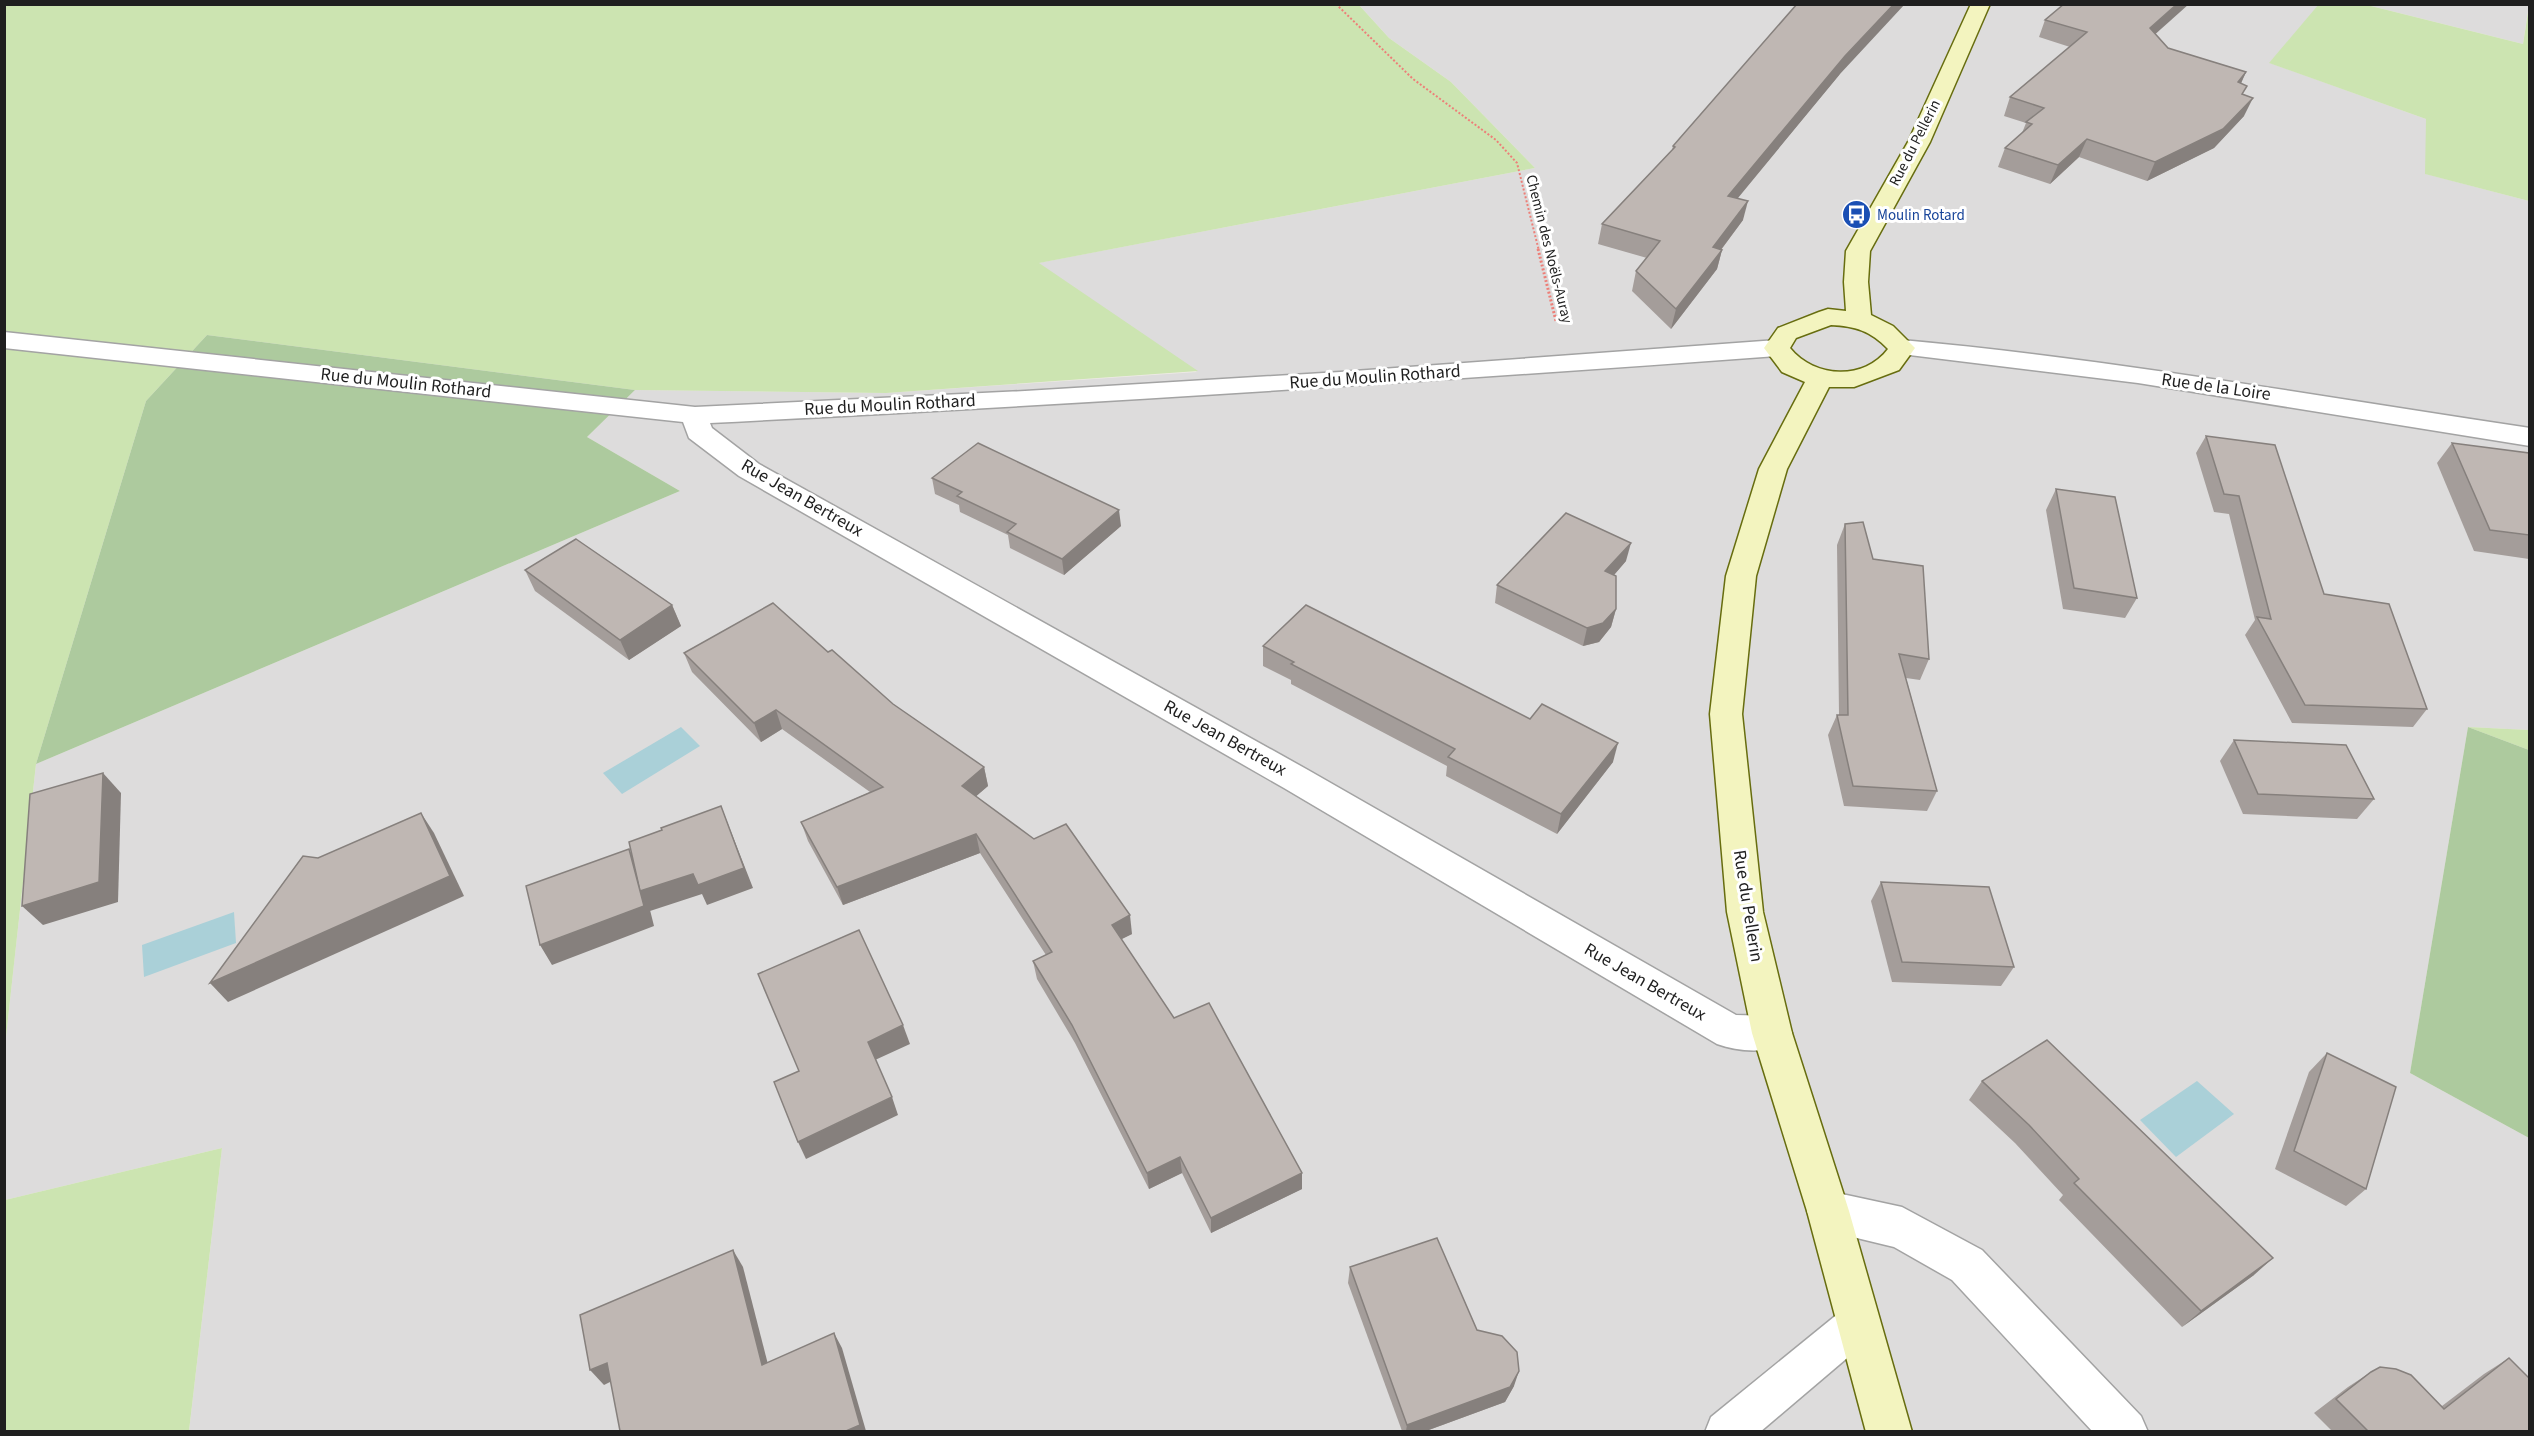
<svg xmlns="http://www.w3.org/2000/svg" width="2534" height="1436" font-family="'Source Sans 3',sans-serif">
  <rect width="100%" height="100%" fill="#efebe6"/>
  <g fill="#dddcdc">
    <polygon points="2529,4 2523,44 2367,5"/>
    <polygon points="1359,5 2319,5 2270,63 2426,119 2426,174 2529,201 2529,730 2468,727 2410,1073 2529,1138 2529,1431 189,1431 222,1148 5,1200 5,1046 36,764 680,491 587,437 635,390 886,393 1197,372 1038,263 1535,168 1451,82 1389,38"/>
  </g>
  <g fill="#cce4b1">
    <polygon points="2319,4 2367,5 2523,44 2529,6 2529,201 2425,174 2426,119 2269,63"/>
    <polygon points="5,5 1359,5 1389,38 1451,82 1535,168 1039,263 1198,371 886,393 635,390 207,335 146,401 36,764 5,1046"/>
    <polygon points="2468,727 2529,730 2529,750"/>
    <polygon points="222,1148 189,1431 5,1431 5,1200"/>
  </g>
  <g fill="#adca9e">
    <polygon points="207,335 635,390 587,437 680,491 36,764 146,401"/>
    <polygon points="2468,727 2529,750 2529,1138 2410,1073"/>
  </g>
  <g fill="#aad0d8">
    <polygon points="681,727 700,746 622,794 603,773"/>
    <polygon points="234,912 236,943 144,977 142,945"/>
    <polygon points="2197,1081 2234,1114 2176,1157 2140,1120"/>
  </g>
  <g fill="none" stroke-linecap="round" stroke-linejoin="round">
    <defs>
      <polygon id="service" points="1859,1302 1873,1308 1879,1322 1873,1336 1760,1432 1705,1432 1711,1417 1845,1308"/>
      <g id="minor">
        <path d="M 4,332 L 695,407 L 1025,391 L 1340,372 L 1777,340 L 1786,343 L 1790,348 L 1786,353 L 1777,356 C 1422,382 1066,405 710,423 L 712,428 L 759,464 L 1308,770 L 1736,1015 L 1772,1016 L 1786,1021 L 1792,1033 L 1786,1045 C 1764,1053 1739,1052 1717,1044 L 1284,788 L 739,476 L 689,438 L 683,422 L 4,348 Z"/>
        <path d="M 1902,340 C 2113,359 2320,397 2530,428 L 2530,446 L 2138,383 L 1893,353 L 1889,348 L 1893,343 Z"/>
        <polygon points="1828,1191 1902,1207 1982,1250 2141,1416 2148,1432 2093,1432 1952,1280 1894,1247 1828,1231 1813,1225 1807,1211 1813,1197"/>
      </g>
      <path id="secondary" d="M 1971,4 L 1990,4 L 1930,142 L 1870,251 L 1868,282 L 1871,315 L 1893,326 L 1915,348 L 1899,370 L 1854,387 L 1829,387 L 1787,469 L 1756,576 L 1742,714 L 1763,912 L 1792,1033 L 1849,1211 L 1912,1432 L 1866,1432 L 1807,1211 L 1752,1033 L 1727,912 L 1710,714 L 1726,576 L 1759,469 L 1805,382 L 1782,372 L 1764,348 L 1778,328 L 1819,312 L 1828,309 L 1846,311 L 1844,282 L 1846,251 L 1908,142 ZM 1831,325 C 1855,326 1871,331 1888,349 C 1864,381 1814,378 1790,348 L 1796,338 Z"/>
    </defs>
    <use href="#service" stroke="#a3a3a3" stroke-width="3"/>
    <use href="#minor" stroke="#a3a3a3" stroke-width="3"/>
    <use href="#secondary" stroke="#676d0f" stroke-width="3"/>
    <polyline stroke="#ed7f78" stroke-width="2" stroke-dasharray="2 2" stroke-linecap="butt" points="1336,4 1413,79 1496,140 1517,163 1539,251"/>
    <polyline stroke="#ed7f78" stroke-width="3" stroke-dasharray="2 2" stroke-linecap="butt" points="1538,249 1556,321"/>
    <use href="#service" fill="#fff" fill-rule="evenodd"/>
    <use href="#minor" fill="#fff" fill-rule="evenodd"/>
    <use href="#secondary" fill="#f3f4bf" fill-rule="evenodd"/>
  </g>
  <g fill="#a49d9a">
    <polygon points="2045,20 2155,34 2168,48 2246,72 2241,83 2243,94 2244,116 2214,148 2147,181 2079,157 2050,184 1998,167 2005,148 2022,133 2026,123 2004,116 2010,97 2070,47 2039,37"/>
    <polygon points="1840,74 1737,198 1743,220 1721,250 1722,250 1717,269 1671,329 1632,291 1636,271 1647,258 1598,244 1602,224 1672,150 1673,146"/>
    <polygon points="2206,436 2324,594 2427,709 2413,727 2292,723 2245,635 2255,620 2229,514 2214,512 2196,453"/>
    <polygon points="2452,443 2529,453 2529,559 2474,551 2437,463"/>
    <polygon points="932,478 1121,526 1064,575 1010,548 1008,535 960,512 959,505 935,494"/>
    <polygon points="2056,489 2137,598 2125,618 2063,609 2046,510"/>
    <polygon points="1845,524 1929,659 1920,680 1906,678 1937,791 1927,811 1844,806 1828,735 1837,715 1839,715 1837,545"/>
    <polygon points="1626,561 1614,575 1616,609 1611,627 1599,642 1583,646 1495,603 1497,585"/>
    <polygon points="525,570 672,605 681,626 629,660 535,591"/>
    <polygon points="1263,646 1613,762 1557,834 1446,776 1447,766 1291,684 1291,680 1263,666"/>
    <polygon points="828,652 893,704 984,767 988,786 976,796 1132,934 1121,939 1174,1018 1302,1189 1211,1233 1182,1173 1149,1189 1075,1043 1037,979 1033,961 1046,955 980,853 843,905 808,841 801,822 870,792 782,729 761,742 692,672 684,653"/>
    <polygon points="2234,740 2374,799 2357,819 2243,814 2220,761"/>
    <polygon points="1881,882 2014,967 2001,986 1892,982 1871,901"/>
    <polygon points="2327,1053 2366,1189 2346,1206 2275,1169 2309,1072"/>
    <polygon points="1982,1081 2254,1275 2182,1327 2059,1200 2063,1195 2015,1143 1969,1100"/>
    <polygon points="1350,1267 1477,1330 1514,1386 1505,1402 1426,1431 1402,1431 1348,1283"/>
    <polygon points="2509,1358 2529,1431 2332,1431 2314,1413 2348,1387 2371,1372 2442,1406 2484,1374"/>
  </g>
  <g fill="#86807d">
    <polygon points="1894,4 1905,4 1840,74 1724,215 1728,196 1845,56"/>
    <polygon points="2177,4 2189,4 2142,46 2150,28"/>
    <polygon points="2246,72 2238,90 2238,82"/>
    <polygon points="2253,98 2244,116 2214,148 2147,181 2155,162"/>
    <polygon points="2087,139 2079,157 2050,184 2058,165"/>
    <polygon points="1748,201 1743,220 1708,267 1713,247"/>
    <polygon points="1722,250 1717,269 1671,329 1676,309"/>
    <polygon points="1119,510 1121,526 1064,575 1062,559"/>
    <polygon points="1631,543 1626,561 1601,590 1605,571"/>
    <polygon points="672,605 681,626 629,660 620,640"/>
    <polygon points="1616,609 1611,627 1599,642 1583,646 1587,628"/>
    <polygon points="776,710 782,729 761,742 754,723"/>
    <polygon points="1618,743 1613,762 1557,834 1561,814"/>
    <polygon points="984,767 988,786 966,805 962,786"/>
    <polygon points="103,773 121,793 118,902 43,925 22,906"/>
    <polygon points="721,806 753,888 707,905 702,894 650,911 650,910 654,926 552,965 540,945 629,849 639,869 693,874"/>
    <polygon points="421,813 434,833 464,896 228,1002 210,983"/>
    <polygon points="976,834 980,853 843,905 837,887"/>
    <polygon points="1130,915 1132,934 1114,943 1112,925"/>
    <polygon points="903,1025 910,1044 875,1060 868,1042"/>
    <polygon points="892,1097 898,1115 806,1159 798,1142"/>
    <polygon points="1180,1157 1182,1173 1149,1189 1147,1173"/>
    <polygon points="1302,1173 1302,1189 1211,1233 1211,1218"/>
    <polygon points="733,1250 743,1267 772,1380 762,1365"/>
    <polygon points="2273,1258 2254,1275 2182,1327 2201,1311"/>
    <polygon points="834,1333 842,1348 866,1431 846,1431"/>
    <polygon points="607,1363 620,1377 604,1385 590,1370"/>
    <polygon points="1519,1371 1514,1386 1505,1402 1426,1431 1406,1431 1407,1425"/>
  </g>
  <g fill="#bfb7b3" stroke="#86807d" stroke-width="1.5">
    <polygon points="1797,4 1894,4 1845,56 1728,196 1748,201 1713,247 1722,250 1676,309 1636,271 1660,241 1602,224 1675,147 1673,146"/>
    <polygon points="2064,4 2177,4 2150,28 2168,48 2246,72 2238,82 2247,86 2242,94 2253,98 2223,129 2155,162 2087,139 2058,165 2005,148 2032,124 2026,122 2044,108 2010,97 2087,32 2045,20"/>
    <polygon points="2206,436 2275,445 2324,594 2389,604 2427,709 2305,705 2257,617 2271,619 2239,496 2224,494"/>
    <polygon points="978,443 1119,510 1062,559 1007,532 1016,524 957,496 962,492 932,478"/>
    <polygon points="2452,443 2529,453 2529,535 2490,530"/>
    <polygon points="2056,489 2115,497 2137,598 2074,588"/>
    <polygon points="1566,513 1631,543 1605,571 1616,576 1616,609 1603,623 1587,628 1497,585"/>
    <polygon points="1863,522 1873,559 1923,566 1929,659 1899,654 1937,791 1853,786 1837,715 1848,715 1845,524"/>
    <polygon points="576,539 672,605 620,640 525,570"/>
    <polygon points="773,603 828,652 832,650 893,704 984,767 962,786 1034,839 1066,824 1130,915 1112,925 1174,1018 1209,1003 1302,1173 1211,1218 1180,1157 1147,1173 1072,1025 1033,961 1052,952 976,834 837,887 801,822 883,787 776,710 754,723 684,653"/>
    <polygon points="1306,605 1530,719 1542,704 1618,743 1561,814 1448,757 1455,749 1291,664 1294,662 1263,646"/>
    <polygon points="2234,740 2346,745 2374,799 2258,794"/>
    <polygon points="103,773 99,882 22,906 30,794"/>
    <polygon points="721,806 744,868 698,885 693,874 640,891 629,842 662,830 661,828"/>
    <polygon points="421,813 450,876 210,983 303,856 318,858"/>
    <polygon points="629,849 644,906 540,945 526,886"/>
    <polygon points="1881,882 1989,887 2014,967 1902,962"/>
    <polygon points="859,930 903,1025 868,1042 892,1097 798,1142 774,1082 799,1071 758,974"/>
    <polygon points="2047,1040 2273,1258 2201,1311 2074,1183 2079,1179 2029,1125 1982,1081"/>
    <polygon points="2327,1053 2396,1087 2366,1189 2294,1151"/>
    <polygon points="1437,1238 1477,1330 1502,1336 1517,1352 1519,1371 1510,1387 1407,1425 1350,1267"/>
    <polygon points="733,1250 762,1365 834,1333 860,1425 846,1431 620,1431 607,1363 590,1370 580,1315"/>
    <polygon points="2509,1358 2529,1378 2529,1431 2368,1431 2336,1399 2371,1372 2380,1367 2396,1369 2411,1375 2444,1409"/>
  </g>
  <defs>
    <symbol id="bus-disc" viewBox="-11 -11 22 22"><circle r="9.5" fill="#1a4fb4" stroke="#fff"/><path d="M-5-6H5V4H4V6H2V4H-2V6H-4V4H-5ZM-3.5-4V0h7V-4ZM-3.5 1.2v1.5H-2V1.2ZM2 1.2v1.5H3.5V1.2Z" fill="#fff"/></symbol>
  </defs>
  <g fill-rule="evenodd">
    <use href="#bus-disc" x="1840" y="198" width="33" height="33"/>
  </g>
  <g text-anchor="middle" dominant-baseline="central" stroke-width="6" stroke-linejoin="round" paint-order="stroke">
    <g font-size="15" fill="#1f1f1f" stroke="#fff">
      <text transform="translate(1915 143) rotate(-63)">Rue du Pellerin</text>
      <text transform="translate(1549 249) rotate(76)">Chemin des Noëls-Auray</text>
    </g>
    <g font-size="15" fill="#164399" stroke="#fff" text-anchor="start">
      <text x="1877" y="215">Moulin Rotard</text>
    </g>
    <g font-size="18" fill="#1f1f1f" stroke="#fff">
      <text transform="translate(1375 377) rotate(-4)">Rue du Moulin Rothard</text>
      <text transform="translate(406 383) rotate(6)">Rue du Moulin Rothard</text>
      <text transform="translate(2216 387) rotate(8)">Rue de la Loire</text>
      <text transform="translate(890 405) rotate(-3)">Rue du Moulin Rothard</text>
      <text transform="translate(802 498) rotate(30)">Rue Jean Bertreux</text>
      <text transform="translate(1225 738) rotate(29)">Rue Jean Bertreux</text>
      <text transform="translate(1748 906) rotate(81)">Rue du Pellerin</text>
      <text transform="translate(1645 982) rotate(30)">Rue Jean Bertreux</text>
    </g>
  </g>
  <rect width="2534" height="1436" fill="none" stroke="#1f1f1f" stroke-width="12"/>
</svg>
